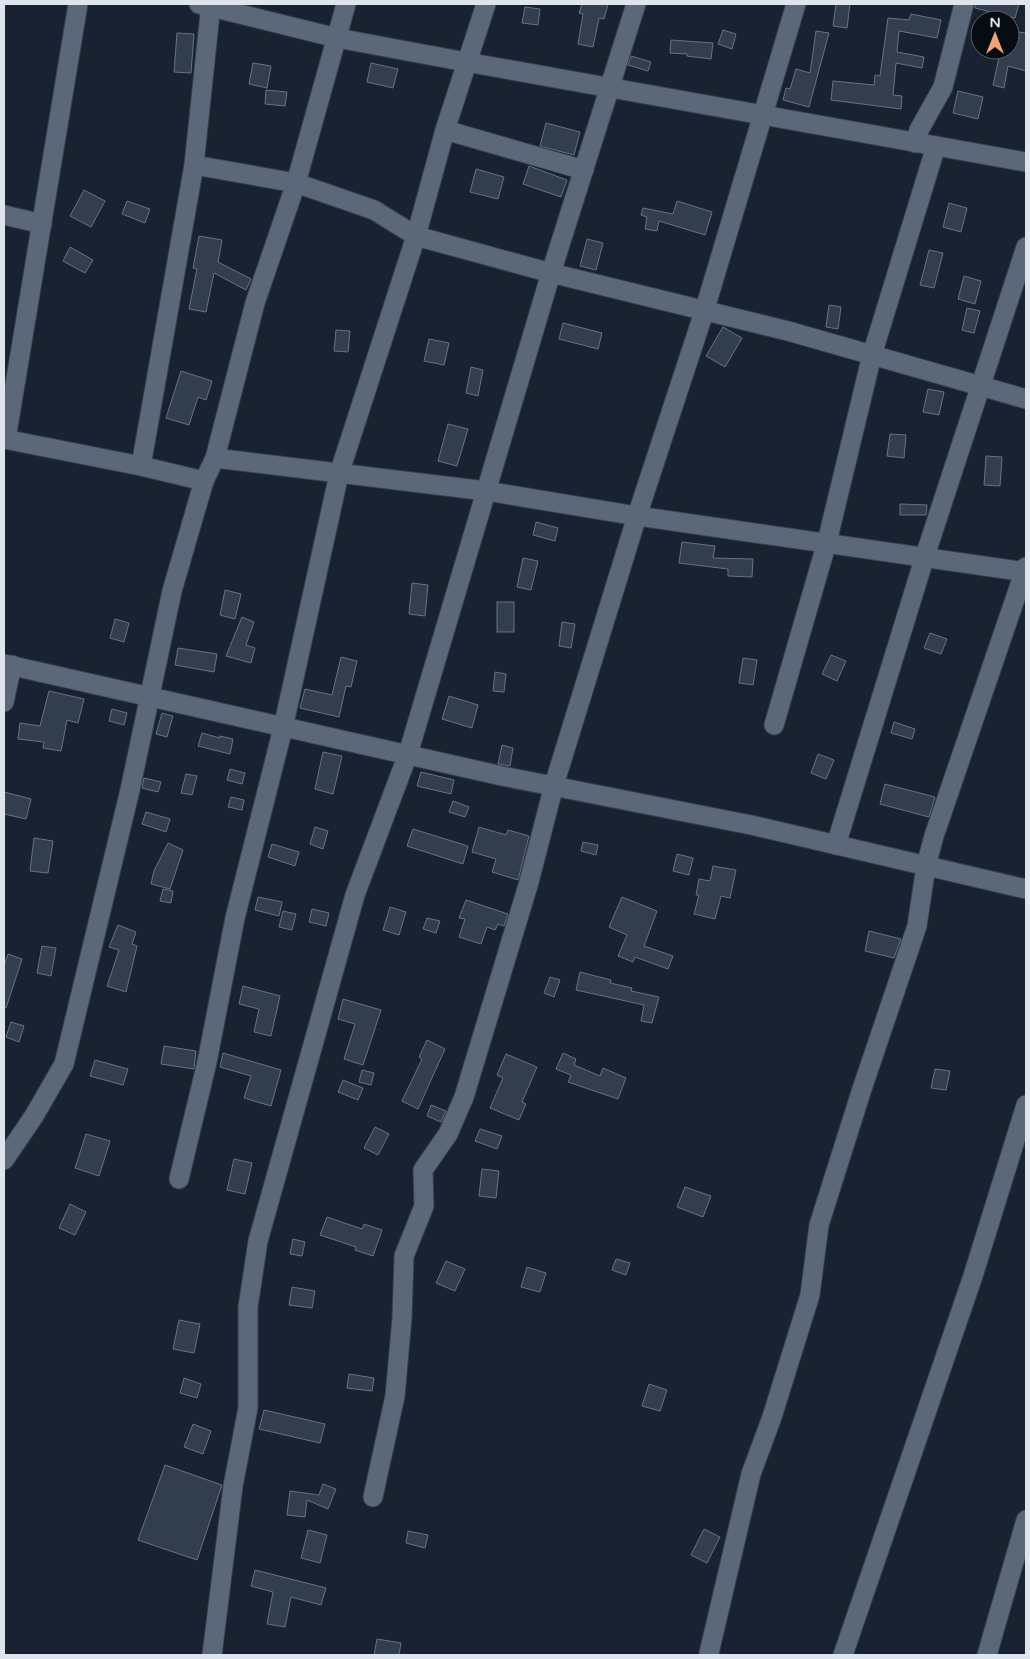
<svg xmlns="http://www.w3.org/2000/svg" width="1030" height="1659" font-family="'Varela Round',sans-serif">
  <rect width="100%" height="100%" fill="#182230"/>
  <g fill="#323e4d" stroke="#677384">
    <polygon points="582,4 608,4 604,19 599,18 593,47 578,44 583,14 579,13"/>
    <polygon points="836,4 850,4 847,28 833,26"/>
    <polygon points="975,4 1019,4 1015,18 975,8"/>
    <polygon points="525,7 540,9 538,25 522,23"/>
    <polygon points="911,14 941,20 937,38 899,31 897,52 924,57 922,68 896,63 893,95 902,96 901,109 831,100 833,81 874,85 875,75 880,76 888,18 909,20"/>
    <polygon points="723,30 736,34 732,49 718,44"/>
    <polygon points="816,31 829,33 809,107 783,100 786,88 790,89 796,69 810,73"/>
    <polygon points="1010,31 1026,33 1026,71 1008,66 1004,88 993,85 1000,53 1010,54"/>
    <polygon points="177,33 194,34 191,73 174,72"/>
    <polygon points="671,40 713,43 711,59 687,56 687,54 670,53"/>
    <polygon points="631,56 651,62 648,71 628,65"/>
    <polygon points="253,63 271,66 267,88 249,84"/>
    <polygon points="371,63 398,69 393,88 367,82"/>
    <polygon points="266,90 287,92 285,106 265,104"/>
    <polygon points="958,91 983,97 978,119 953,113"/>
    <polygon points="546,123 580,132 574,155 540,146"/>
    <polygon points="529,166 567,180 561,197 523,184"/>
    <polygon points="476,169 504,177 498,199 470,192"/>
    <polygon points="84,190 105,201 91,227 70,216"/>
    <polygon points="127,201 150,209 145,223 122,214"/>
    <polygon points="677,201 712,212 705,235 659,221 657,231 645,229 647,217 641,215 643,208 673,214"/>
    <polygon points="949,203 967,208 961,232 943,227"/>
    <polygon points="199,236 222,240 218,262 251,279 246,290 214,273 206,312 189,309 197,269 193,268"/>
    <polygon points="587,239 603,243 596,270 580,266"/>
    <polygon points="70,247 93,260 85,273 63,261"/>
    <polygon points="929,250 943,253 934,288 920,285"/>
    <polygon points="964,276 981,281 975,304 958,299"/>
    <polygon points="829,305 841,307 838,329 826,327"/>
    <polygon points="967,308 980,311 974,333 962,330"/>
    <polygon points="563,323 602,333 598,349 559,339"/>
    <polygon points="723,327 742,338 725,367 706,356"/>
    <polygon points="336,330 350,331 348,352 334,351"/>
    <polygon points="429,339 449,343 444,365 424,361"/>
    <polygon points="471,367 483,370 478,396 466,393"/>
    <polygon points="181,371 212,381 206,400 198,397 189,425 166,418"/>
    <polygon points="928,389 944,392 939,415 923,412"/>
    <polygon points="448,424 468,429 457,466 438,461"/>
    <polygon points="890,434 906,435 904,458 887,456"/>
    <polygon points="986,456 1002,457 1000,486 984,485"/>
    <polygon points="900,504 927,505 926,515 900,515"/>
    <polygon points="536,522 558,528 555,541 533,535"/>
    <polygon points="682,542 715,546 713,558 753,559 752,577 728,576 728,569 679,563"/>
    <polygon points="523,558 538,561 531,590 517,587"/>
    <polygon points="412,583 428,585 425,616 409,614"/>
    <polygon points="225,590 241,594 235,619 220,615"/>
    <rect x="497" y="602" width="17" height="30"/>
    <polygon points="242,617 254,622 246,645 255,648 251,663 226,656"/>
    <polygon points="115,619 129,623 124,642 110,638"/>
    <polygon points="562,622 575,624 571,648 559,646"/>
    <polygon points="930,633 947,639 941,654 924,648"/>
    <polygon points="178,648 217,654 214,672 175,665"/>
    <polygon points="831,655 846,661 837,681 822,674"/>
    <polygon points="341,657 357,661 351,687 346,686 339,717 300,708 305,689 332,695"/>
    <polygon points="743,658 757,660 753,685 739,683"/>
    <polygon points="495,672 506,674 504,692 493,691"/>
    <polygon points="49,691 84,699 78,723 67,720 61,751 43,748 44,742 18,739 20,723 40,726"/>
    <polygon points="449,696 478,705 472,728 442,719"/>
    <polygon points="112,709 127,713 124,725 109,721"/>
    <polygon points="162,713 173,716 167,737 156,734"/>
    <polygon points="894,722 915,729 912,739 891,733"/>
    <polygon points="202,733 220,738 220,736 233,739 230,754 198,746"/>
    <polygon points="502,745 513,748 510,766 498,764"/>
    <polygon points="323,752 342,756 333,794 315,789"/>
    <polygon points="818,754 834,760 826,779 811,773"/>
    <polygon points="230,769 245,773 242,784 227,780"/>
    <polygon points="421,772 454,780 451,794 417,786"/>
    <polygon points="186,774 197,776 192,795 181,793"/>
    <polygon points="144,778 161,782 158,792 142,788"/>
    <polygon points="885,784 935,797 929,817 880,804"/>
    <polygon points="4,792 31,799 26,819 4,814"/>
    <polygon points="231,797 244,800 242,810 228,807"/>
    <polygon points="453,801 469,807 465,817 449,812"/>
    <polygon points="146,812 170,819 166,832 142,824"/>
    <polygon points="315,827 328,831 323,849 310,844"/>
    <polygon points="479,827 506,835 508,830 529,836 518,880 492,872 496,859 472,852"/>
    <polygon points="413,829 468,846 463,864 407,846"/>
    <polygon points="34,838 53,841 48,873 30,871"/>
    <polygon points="583,842 598,845 596,855 581,851"/>
    <polygon points="168,843 183,850 170,889 151,884 154,871"/>
    <polygon points="272,844 299,852 295,866 268,857"/>
    <polygon points="677,854 693,858 689,875 673,871"/>
    <polygon points="713,866 736,870 730,898 721,896 715,919 694,914 699,895 696,895 699,879 710,881"/>
    <polygon points="163,889 173,891 171,903 160,901"/>
    <polygon points="258,897 282,902 279,916 255,910"/>
    <polygon points="622,897 657,911 644,946 673,956 668,969 635,957 633,962 618,956 627,935 609,927"/>
    <polygon points="466,900 508,914 504,926 498,924 495,930 487,927 481,944 459,937 465,919 459,918"/>
    <polygon points="390,907 406,912 399,935 383,930"/>
    <polygon points="312,909 329,913 326,926 309,922"/>
    <polygon points="283,911 296,914 292,930 279,927"/>
    <polygon points="427,918 440,921 436,933 423,929"/>
    <polygon points="118,925 136,932 132,944 137,946 126,992 107,986 119,950 109,947"/>
    <polygon points="869,931 901,939 894,958 865,951"/>
    <polygon points="42,946 56,948 51,976 37,973"/>
    <polygon points="8,954 22,959 6,1008 4,1007 4,966"/>
    <polygon points="580,972 611,980 610,983 632,988 631,991 659,997 652,1023 641,1021 644,1005 576,990"/>
    <polygon points="550,977 560,980 554,997 544,993"/>
    <polygon points="243,986 280,996 271,1036 254,1032 259,1009 239,1004"/>
    <polygon points="343,999 381,1010 363,1065 344,1059 355,1024 338,1019"/>
    <polygon points="11,1022 24,1026 19,1042 6,1037"/>
    <polygon points="427,1040 445,1049 418,1109 402,1101 422,1059 419,1057"/>
    <polygon points="164,1046 196,1051 194,1069 161,1064"/>
    <polygon points="223,1053 281,1070 271,1106 244,1098 251,1076 220,1067"/>
    <polygon points="563,1053 576,1059 574,1065 600,1076 603,1068 626,1078 618,1099 568,1082 571,1075 556,1069"/>
    <polygon points="506,1054 537,1067 522,1102 526,1104 519,1120 490,1108 503,1078 497,1075"/>
    <polygon points="95,1060 128,1069 123,1085 90,1076"/>
    <polygon points="935,1069 950,1071 946,1090 931,1088"/>
    <polygon points="362,1070 374,1073 371,1085 359,1082"/>
    <polygon points="343,1080 363,1088 358,1100 338,1092"/>
    <polygon points="431,1105 446,1111 441,1122 427,1116"/>
    <polygon points="375,1127 389,1134 378,1155 364,1148"/>
    <polygon points="480,1129 502,1136 497,1149 475,1141"/>
    <polygon points="86,1134 110,1141 99,1176 75,1168"/>
    <polygon points="234,1159 252,1163 245,1194 227,1190"/>
    <polygon points="482,1169 499,1171 496,1198 479,1196"/>
    <polygon points="685,1187 711,1196 703,1217 677,1207"/>
    <polygon points="70,1204 86,1212 75,1235 59,1228"/>
    <polygon points="327,1217 362,1229 364,1224 382,1230 373,1256 355,1250 356,1247 320,1235"/>
    <polygon points="293,1239 305,1242 302,1256 290,1254"/>
    <polygon points="616,1259 630,1263 626,1275 612,1270"/>
    <polygon points="446,1261 465,1269 455,1291 436,1283"/>
    <polygon points="527,1267 546,1273 540,1292 521,1287"/>
    <polygon points="292,1287 315,1291 312,1308 289,1305"/>
    <polygon points="179,1320 200,1324 194,1353 173,1349"/>
    <polygon points="349,1374 374,1378 372,1391 347,1388"/>
    <polygon points="184,1378 201,1384 197,1398 180,1393"/>
    <polygon points="649,1384 667,1390 660,1411 642,1406"/>
    <polygon points="264,1410 325,1424 320,1443 259,1429"/>
    <polygon points="193,1424 211,1431 203,1454 184,1447"/>
    <polygon points="165,1465 222,1485 197,1560 138,1540"/>
    <polygon points="323,1484 336,1489 328,1509 307,1500 305,1517 287,1515 290,1491 319,1495"/>
    <polygon points="704,1529 720,1537 707,1563 691,1555"/>
    <polygon points="308,1530 327,1535 320,1563 301,1558"/>
    <polygon points="408,1531 428,1535 425,1548 406,1543"/>
    <polygon points="255,1570 326,1588 321,1605 291,1597 285,1627 267,1624 273,1592 251,1586"/>
    <polygon points="377,1639 401,1643 399,1655 374,1655"/>
  </g>
  <g fill="none" stroke-linecap="round" stroke-linejoin="round">
    <defs>
      <g id="minor">
        <polyline points="199,4 337,38 466,62 1026,162"/>
        <polyline points="445,130 584,170"/>
        <polyline points="915,143 919,130 943,87 964,4"/>
        <polyline points="194,165 296,183 374,210 416,236 551,273 636,4"/>
        <polyline points="4,215 42,224"/>
        <polyline points="4,439 141,466 204,481"/>
        <polyline points="6,439 78,4"/>
        <polyline points="215,458 486,491 637,516 1026,572"/>
        <polyline points="141,466 194,165 211,4"/>
        <polyline points="4,664 502,776 751,825 1026,889"/>
        <polyline points="4,702 12,665"/>
        <polyline points="774,725 827,542 872,355 936,146"/>
        <polyline points="836,845 925,556 1026,247"/>
        <polyline points="4,1160 34,1116 64,1064 130,790 172,591 204,481 215,458 255,303 296,183 346,4"/>
        <polyline points="179,1179 207,1062 235,918 283,728 339,474 416,236 445,130 486,4"/>
        <polyline points="373,1497 395,1396 402,1318 404,1256 424,1206 423,1170 448,1134 464,1097 529,882 554,785 637,516 704,312 796,4"/>
        <polyline points="709,1653 751,1474 772,1417 810,1295 819,1225 861,1092 917,926 926,866 934,836 1026,567"/>
        <polyline points="212,1655 233,1486 248,1408 248,1307 258,1241 355,895 408,754 551,273 788,331 1026,399"/>
        <polyline points="843,1655 973,1276 1026,1105"/>
        <polyline points="987,1655 1026,1520"/>
      </g>
    </defs>
    <use href="#minor" stroke="#383f4c" stroke-width="21"/>
    <use href="#minor" stroke="#5b6879" stroke-width="19"/>
  </g>
  <rect width="1030" height="1659" fill="none" stroke="#dee5ef" stroke-width="10"/>
  <g transform="translate(995 35)"><circle r="24" fill="#070b12" stroke="#5d626a"/>
  <path d="M0-4L9 19L0 12L-9 19Z" fill="#f1a17b"/>
  <text y="-8" font-size="14" font-weight="bold" text-anchor="middle" fill="#dee5ef">N</text>
  </g>
</svg>
